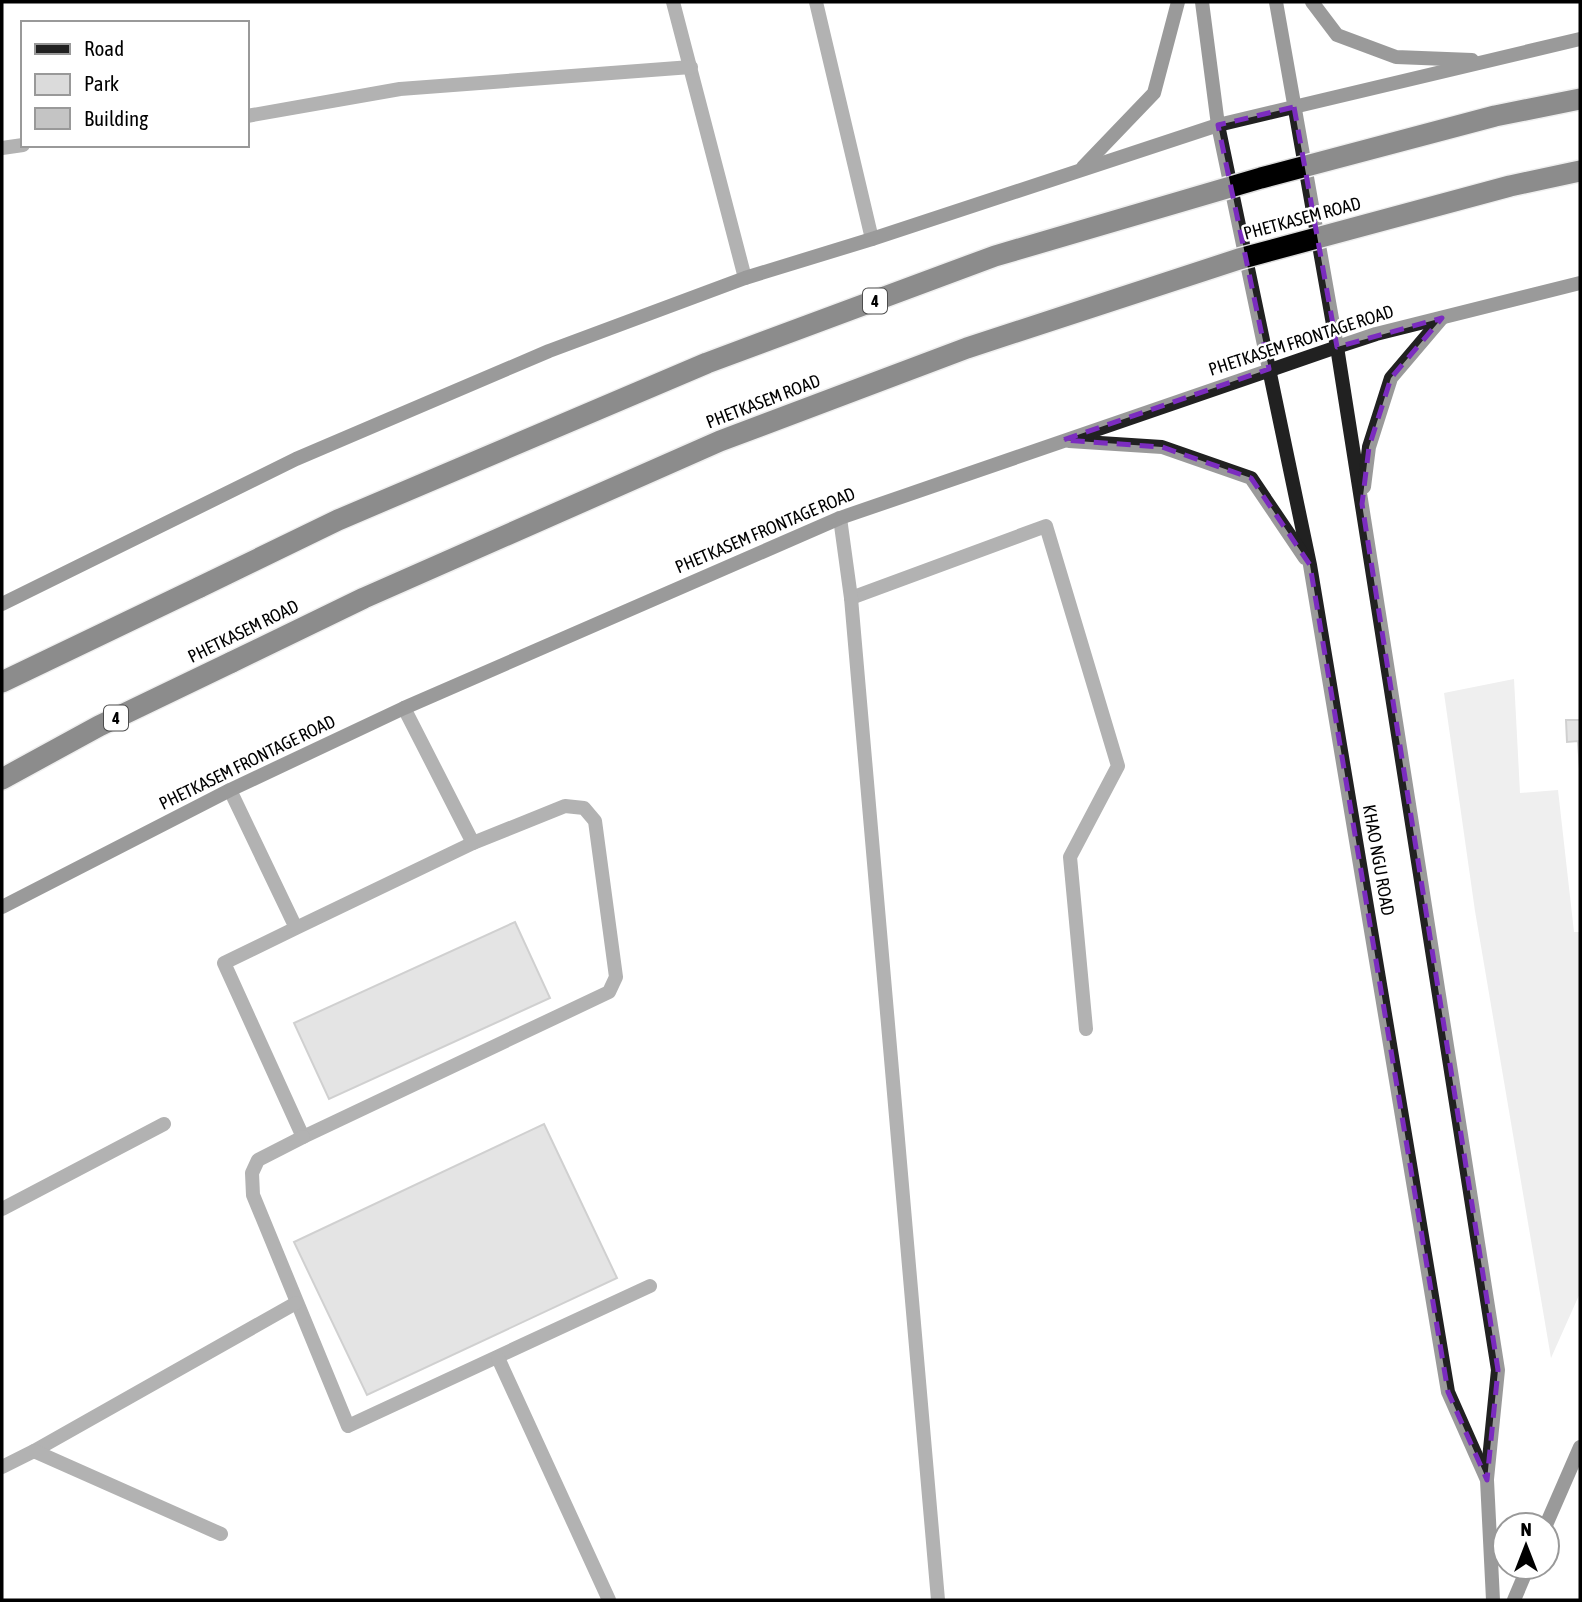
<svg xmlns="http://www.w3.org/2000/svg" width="1582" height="1602" font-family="'Asap Condensed',sans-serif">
  <rect width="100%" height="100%" fill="#fff"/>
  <polygon fill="#dbdbdb" points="1514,679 1520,793 1558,790 1574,932 1580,932 1580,1293 1551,1358 1475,911 1444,693"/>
  <g fill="#c4c4c4" stroke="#989898" stroke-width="2">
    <polygon points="1566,720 1580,720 1580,769 1578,741 1567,742"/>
    <polygon points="515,922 550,998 329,1099 294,1023"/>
    <polygon points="544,1124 617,1278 367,1395 294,1242"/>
  </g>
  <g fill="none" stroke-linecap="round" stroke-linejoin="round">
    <defs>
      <g id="highway">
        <polyline points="2,682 200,587"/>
        <polyline points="2,779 99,726 232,662"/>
      </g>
    </defs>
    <use href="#highway" stroke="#dbdbdb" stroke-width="24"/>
    <g stroke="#545454" stroke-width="14">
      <polyline points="816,2 872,239"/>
      <polyline points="851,598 1046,526 1118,766 1070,857 1086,1029"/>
    </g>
    <g stroke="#545454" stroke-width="14">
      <polyline points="673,2 745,278"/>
      <polyline points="247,116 400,89 691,67"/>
      <polyline points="2,148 23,145"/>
      <polyline points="840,518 851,598 938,1600"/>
      <polyline points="404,708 473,843"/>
      <polyline points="230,790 296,928 224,963 303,1137 609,992 616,977 595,821 584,808 565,806 473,843 296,928"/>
      <polyline points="303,1137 258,1160 252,1173 253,1195 348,1426 650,1286"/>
      <polyline points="2,1209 164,1124"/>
      <polyline points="498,1358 609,1600"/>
      <polyline points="34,1451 296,1303"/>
      <polyline points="2,1467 34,1451 221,1534"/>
    </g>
    <g stroke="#212121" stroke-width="14">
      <polyline points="1202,2 1218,125 1310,565 1448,1392 1487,1480 1493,1600"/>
      <polyline points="1276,2 1337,347 1498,1370 1487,1479"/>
      <polyline points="1312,2 1337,35 1396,57 1472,60"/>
      <polyline points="1083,167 1154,93 1178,2"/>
      <polyline points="1069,441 1162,447 1251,478 1305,558"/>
      <polyline points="1364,487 1369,447 1391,378 1442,318"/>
      <polyline points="2,604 296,459 549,351 745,278 872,239 1218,125 1580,39"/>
      <polyline points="2,907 230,790 404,708 840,518 1337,347 1376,334 1580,283"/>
      <polyline points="1546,1525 1580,1447"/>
      <polyline points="1514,1600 1528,1567"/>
    </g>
    <use href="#highway" stroke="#000" stroke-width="21"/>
    <defs>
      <g id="highway-bridge">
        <polyline points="200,587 338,520 707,363 995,256 1261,178 1495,116 1580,99"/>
        <polyline points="232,662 364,598 720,441 967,348 1239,259 1510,186 1580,171"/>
      </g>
    </defs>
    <use href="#highway-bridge" stroke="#dbdbdb" stroke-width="24" stroke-linecap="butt"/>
    <use href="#highway-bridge" stroke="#000" stroke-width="21"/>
  </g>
  <path d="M0 0H1582V1602H0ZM 1294,107 L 1337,347 L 1442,318 L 1391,378 L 1369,447 L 1362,504 L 1498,1370 L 1487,1480 L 1448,1392 L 1310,565 L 1251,478 L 1162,447 L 1063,440 L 1269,369 L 1218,125 Z" fill="#fff" fill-opacity=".55" fill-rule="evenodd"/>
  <path fill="none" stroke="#7b2cbf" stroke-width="5" stroke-dasharray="14 9" stroke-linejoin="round" d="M 1294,107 L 1337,347 L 1442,318 L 1391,378 L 1369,447 L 1362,504 L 1498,1370 L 1487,1480 L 1448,1392 L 1310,565 L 1251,478 L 1162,447 L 1063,440 L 1269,369 L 1218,125 Z"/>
  <g text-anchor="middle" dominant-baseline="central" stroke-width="5" stroke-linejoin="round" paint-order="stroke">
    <g fill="#fff" stroke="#4c4c4c" stroke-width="2">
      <rect x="863" y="288.5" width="24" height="25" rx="5"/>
      <rect x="104" y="705.5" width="24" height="25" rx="5"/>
    </g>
    <g font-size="16" font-weight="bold" fill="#000">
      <text x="875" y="301">4</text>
      <text x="116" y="718">4</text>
    </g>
    <g font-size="18" fill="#000" stroke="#fff">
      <text transform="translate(1302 218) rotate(-15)">PHETKASEM ROAD</text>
      <text transform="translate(1301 340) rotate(-18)">PHETKASEM FRONTAGE ROAD</text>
      <text transform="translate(763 401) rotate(-21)">PHETKASEM ROAD</text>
      <text transform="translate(765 530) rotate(-23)">PHETKASEM FRONTAGE ROAD</text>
      <text transform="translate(243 631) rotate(-26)">PHETKASEM ROAD</text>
      <text transform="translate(247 762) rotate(-26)">PHETKASEM FRONTAGE ROAD</text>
      <text transform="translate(1379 860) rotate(80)">KHAO NGU ROAD</text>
    </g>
  </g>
  <rect width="1582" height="1602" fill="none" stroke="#000000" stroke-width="7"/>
  <rect x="21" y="21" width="228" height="126" fill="#ffffff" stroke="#999999" stroke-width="2"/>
  <rect x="35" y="44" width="35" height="10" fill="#212121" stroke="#999999" stroke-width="2"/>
  <text x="84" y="56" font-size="21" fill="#000000">Road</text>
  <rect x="35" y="74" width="35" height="21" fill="#dbdbdb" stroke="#999999" stroke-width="2"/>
  <text x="84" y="91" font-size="21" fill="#000000">Park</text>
  <rect x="35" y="108" width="35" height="21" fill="#c4c4c4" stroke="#999999" stroke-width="2"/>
  <text x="84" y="126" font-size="21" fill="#000000">Building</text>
  <g transform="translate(1526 1546)"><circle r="33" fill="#ffffff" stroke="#999999" stroke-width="2"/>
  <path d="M0-5L12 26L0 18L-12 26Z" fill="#000000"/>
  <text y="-10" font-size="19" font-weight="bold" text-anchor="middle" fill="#000000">N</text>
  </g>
</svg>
